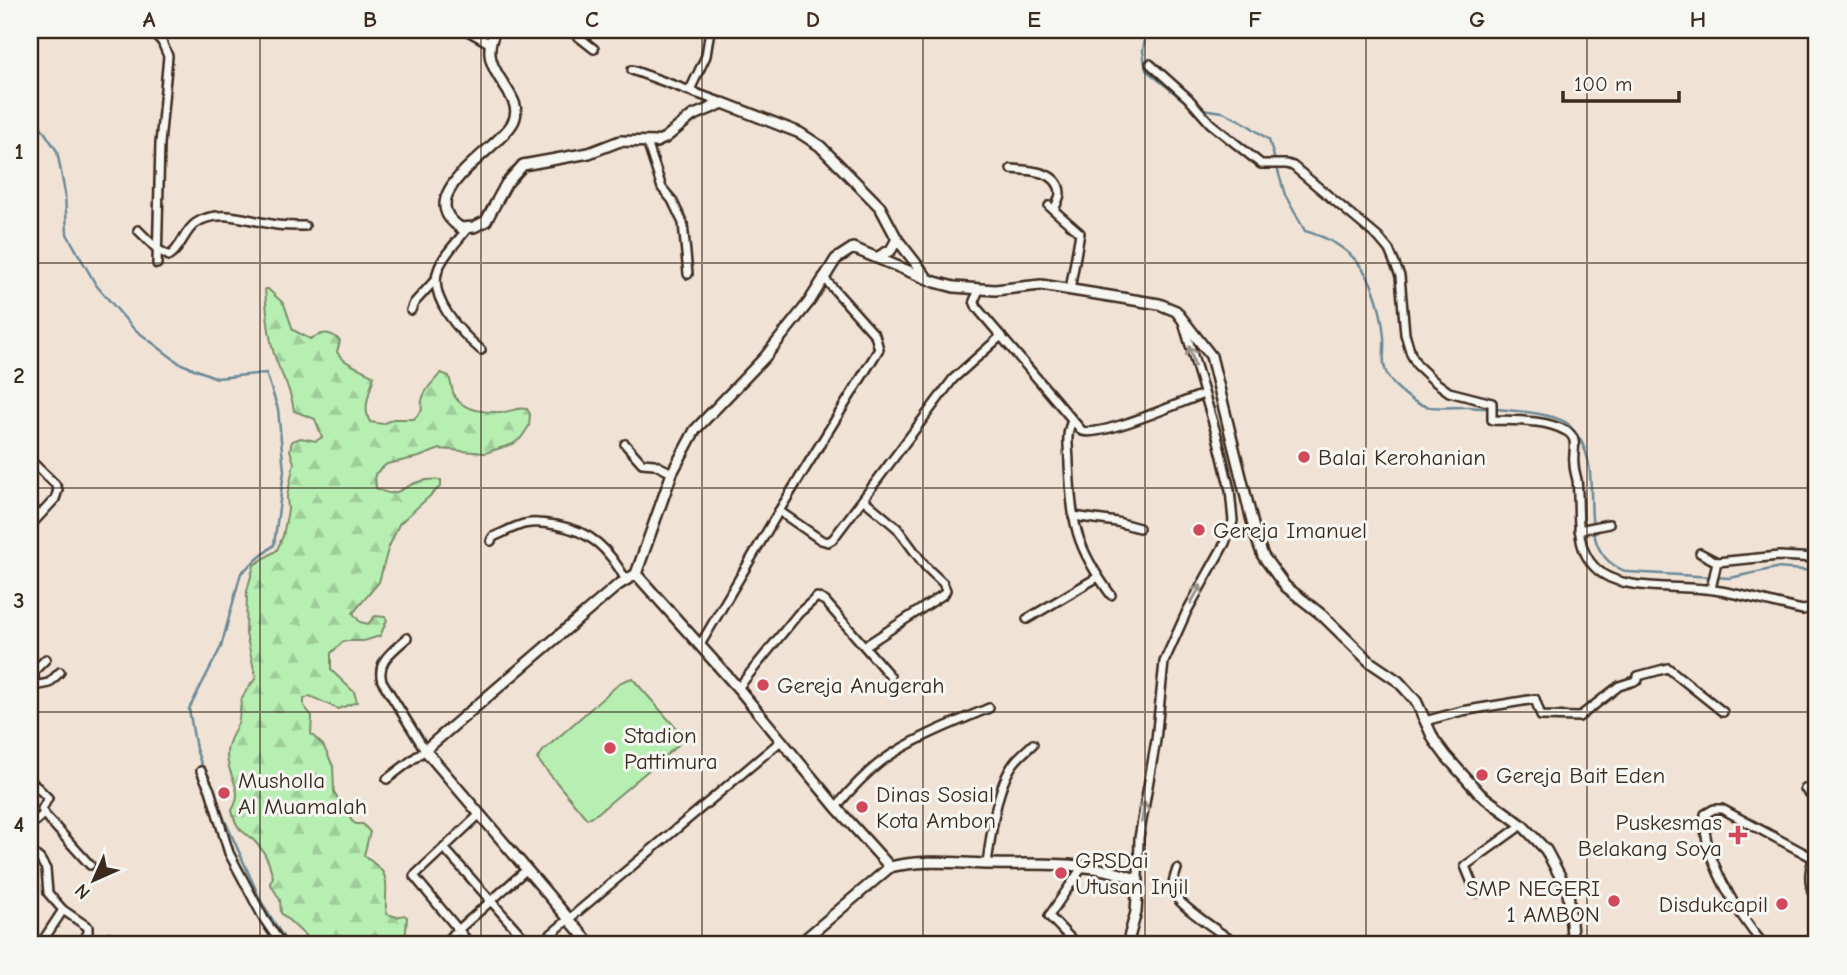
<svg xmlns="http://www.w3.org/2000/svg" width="1847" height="975" font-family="'Comic Neue',sans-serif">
  <defs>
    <pattern id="forest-firs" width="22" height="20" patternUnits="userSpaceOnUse" patternTransform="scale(1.75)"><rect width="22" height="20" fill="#b7efb3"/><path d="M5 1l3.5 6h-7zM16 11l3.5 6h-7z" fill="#9ecd9a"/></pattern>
  </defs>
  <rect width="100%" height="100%" fill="#f0e3d6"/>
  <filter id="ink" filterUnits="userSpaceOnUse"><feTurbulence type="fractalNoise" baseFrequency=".0143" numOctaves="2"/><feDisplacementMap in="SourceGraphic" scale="14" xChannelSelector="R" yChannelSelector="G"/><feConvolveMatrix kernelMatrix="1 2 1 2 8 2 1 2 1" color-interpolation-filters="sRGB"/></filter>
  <g filter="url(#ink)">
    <polygon fill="#b7efb3" stroke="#798c68" stroke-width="2" points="632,678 684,737 677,746 598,813 587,819 537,759 544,750 621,682"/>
    <path fill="url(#forest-firs)" stroke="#798c68" stroke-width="2" d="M 265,289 L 268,289 L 284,304 L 293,330 L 310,339 C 323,333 329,330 340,341 L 337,352 C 345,365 361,368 374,376 C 370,392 362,408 370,422 L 383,424 L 393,419 L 414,419 L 422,410 C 419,395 431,384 441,373 L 449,376 C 451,382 452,392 455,397 C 465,412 486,412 500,412 C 511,413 516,406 527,409 L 530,414 L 529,426 L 521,438 L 513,444 L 485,453 L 440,449 L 419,457 L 387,464 L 375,474 L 376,488 C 397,500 399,488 418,482 C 425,480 433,479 441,480 L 441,486 L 399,524 L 388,549 L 379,582 L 353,613 L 360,622 L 368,624 L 375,616 L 385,617 L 387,620 L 380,636 L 364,641 L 344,641 L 331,653 L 331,670 L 354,692 L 357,702 L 338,709 L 310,696 L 304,699 L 304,706 L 312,716 L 311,734 L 323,745 L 333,766 L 334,792 L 352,821 L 356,824 L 363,824 L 370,832 L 364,855 C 369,860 376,864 381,870 C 391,882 383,900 387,914 L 397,917 L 404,915 L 407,917 L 405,945 L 311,945 L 311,941 L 281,913 L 280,900 L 270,883 L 273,877 C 270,866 267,855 259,846 C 246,830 237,835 232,810 C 246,788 226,777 227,753 C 227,741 234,734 238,723 C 240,716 240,708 241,701 C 244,692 250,685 256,678 L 246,634 L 247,591 L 254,565 L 277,550 L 283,536 L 288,510 L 287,497 L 294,463 L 290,450 L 292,441 L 301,438 L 316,441 L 322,437 L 315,419 L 294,411 C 291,389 283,379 276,360 C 268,337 267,313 265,289 Z"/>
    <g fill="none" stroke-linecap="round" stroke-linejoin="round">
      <g stroke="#6a8998" stroke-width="2.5">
        <polyline points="1146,30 1143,51 1146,70 1192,107"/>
        <path d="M 1202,109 L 1223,112 L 1245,123 L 1269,140 L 1285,195 L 1305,231 C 1360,246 1379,284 1384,337 C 1385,348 1382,360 1385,369 C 1389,382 1398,389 1408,397 C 1427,413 1447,406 1469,407 C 1492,409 1551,411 1568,424 C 1572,428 1578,436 1581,441 C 1605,482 1570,553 1628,572 L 1730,578 L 1776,568 L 1817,571"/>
        <polyline points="30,120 37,121 57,151 65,193 67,234 96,285 133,328 179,363 217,378 266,373 278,409 284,471 274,545 241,573 221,647 189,709 196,749 203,769"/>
        <polyline points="218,805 261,901 288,945"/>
      </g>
      <defs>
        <g id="minor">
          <polyline points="151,30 162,42 168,56 160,144 157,264"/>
          <polyline points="466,30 489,43"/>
          <polyline points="566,30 575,34 594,49"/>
          <path d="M 1150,64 L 1188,98 L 1210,123 L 1261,164 L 1287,164 L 1293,166 L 1379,238 L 1389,250 L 1400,276 L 1405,334 L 1411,354 L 1417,365 L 1434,381 L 1449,392 L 1492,403 L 1492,420 C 1515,421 1545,419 1566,431 C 1580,438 1572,452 1574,464 C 1574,470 1576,475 1577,480 C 1581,513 1571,553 1603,574 C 1628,591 1683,585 1714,590 C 1743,594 1773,604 1803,610 L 1817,607"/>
          <polyline points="632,70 723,103"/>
          <polyline points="690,90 706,56 710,30"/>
          <polyline points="647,142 662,188 672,200 683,223 688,274"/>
          <path d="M 1011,169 C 1026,170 1059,170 1060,193 C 1060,198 1056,205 1054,210"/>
          <polyline points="1049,206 1080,233 1070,290"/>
          <path d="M 467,229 C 458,241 443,255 438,270 C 428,299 461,333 481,350"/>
          <path d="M 138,230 L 157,249 L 169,256 C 181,249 184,231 196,223 C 220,207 252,222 277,225 C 286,226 295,226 305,226"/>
          <path d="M 979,290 L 974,301 L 977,308 L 1082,431 C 1103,437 1178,403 1204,394"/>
          <polyline points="411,310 414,303 436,279"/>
          <path d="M 1072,421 C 1065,435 1069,448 1069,464 C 1072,524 1075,546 1111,595"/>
          <polyline points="625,444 642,463 654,464 672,473"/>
          <polyline points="30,460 55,484 58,490 55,499 30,526"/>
          <polyline points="864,500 897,528 926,567 943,583 946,590 944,594 865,646"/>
          <polyline points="30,505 39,515"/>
          <polyline points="779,511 879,349 875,335 823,277"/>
          <polyline points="1073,516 1117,522 1139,528"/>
          <polyline points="1579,530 1609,524"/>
          <path d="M 491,541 L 493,537 C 501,534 509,529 518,526 C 530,521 543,523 556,525 C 592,532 608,548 626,580"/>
          <polyline points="1700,553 1717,562"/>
          <polyline points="1711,589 1717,562 1779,556 1817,558"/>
          <polyline points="1027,619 1098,577"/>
          <polyline points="700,645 779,511 821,540 828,542 833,539 953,379 1001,336"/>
          <polyline points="34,686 49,683 60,672"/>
          <polyline points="738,688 798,614 817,597 825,601 890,676"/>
          <polyline points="30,689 34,686 34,671 46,659"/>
          <polyline points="1425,721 1462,711 1535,699 1541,716 1579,717 1619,686 1638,680 1638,676 1668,668 1723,712"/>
          <polyline points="201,771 210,790 229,853 264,919 282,945"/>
          <path d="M 387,779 L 425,750 L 382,681 C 376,661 393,651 407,638"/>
          <polyline points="30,780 48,798 42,809 44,814 90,865"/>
          <polyline points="1805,789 1817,800"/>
          <path d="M 836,807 C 850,790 865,774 882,761 C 910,740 956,722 989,708"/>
          <polyline points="30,830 31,825 44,814"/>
          <polyline points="444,848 530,945"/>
          <polyline points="30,851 40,859 46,869 48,893 63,910"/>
          <path d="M 1814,858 C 1806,876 1811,888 1817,906"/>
          <path d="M 987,864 C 991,835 996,787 1014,763 C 1019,756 1027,750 1033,744"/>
          <path d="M 1177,869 C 1175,875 1171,885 1173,891 C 1175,904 1226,936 1238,945"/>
          <polyline points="1138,880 1139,838 1156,740 1164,662 1187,611 1225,543 1233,521 1230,490 1217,436 1183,322"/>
          <polyline points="1476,893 1465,866 1522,825"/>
          <polyline points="40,945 63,910 88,927 88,933 80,945"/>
          <polyline points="104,945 109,937"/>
          <polyline points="441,945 526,870"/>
          <polyline points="471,945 414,876 480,814"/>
          <polyline points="538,945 782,740"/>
          <polyline points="1077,945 1049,916 1083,866"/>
          <path d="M 1764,945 C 1739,916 1700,854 1705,814 L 1714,809 L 1722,809 L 1817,860"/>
        </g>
        <g id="tertiary">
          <path d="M 496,30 C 471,72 531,94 512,124 C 496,151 410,196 461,228 L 474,227 L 486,221 L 506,184 L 523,165 L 589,153 L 620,141 L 656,142 L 665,138 L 692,116 L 723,103 L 800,133 L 820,146 L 880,207 L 897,239 L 925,275"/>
          <polyline points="878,257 891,250 897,239"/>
          <polyline points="636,574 738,688 836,807 890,867"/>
          <polyline points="591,945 425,750 618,585 636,574 672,473 695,430 765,357 809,302 836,259 853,248 935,282 954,287 995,290 1041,285 1159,304 1176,311 1211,356 1256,537 1263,556 1285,586 1322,615 1370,662 1398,681 1416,701 1434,740 1446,756 1480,794 1522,825 1546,850 1568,891 1573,945"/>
          <path d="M 798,945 L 890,867 C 922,859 956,863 988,864 C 1038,865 1090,860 1138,880 L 1136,912 L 1127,945"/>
        </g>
      </defs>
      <use href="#minor" stroke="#3b2a1e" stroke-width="12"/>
      <use href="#tertiary" stroke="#3b2a1e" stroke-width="14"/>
      <use href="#minor" stroke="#f6f6f2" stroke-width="7"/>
      <use href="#tertiary" stroke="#f6f6f2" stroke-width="9"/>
    </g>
    <defs><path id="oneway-shaft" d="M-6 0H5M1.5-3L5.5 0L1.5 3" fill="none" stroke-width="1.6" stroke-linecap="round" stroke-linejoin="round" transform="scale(1.75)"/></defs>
    <g stroke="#989088">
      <use href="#oneway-shaft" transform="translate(1192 356) rotate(-106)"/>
      <use href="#oneway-shaft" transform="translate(1196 594) rotate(-61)"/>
      <use href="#oneway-shaft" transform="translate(1143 812) rotate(-82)"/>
    </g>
  </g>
  <path fill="none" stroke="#3b2a1e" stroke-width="2" stroke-opacity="0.55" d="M 260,30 L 260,945M 481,30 L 481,945M 702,30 L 702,945M 923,30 L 923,945M 1145,30 L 1145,945M 1366,30 L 1366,945M 1587,30 L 1587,945M 30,263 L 1817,263M 30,488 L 1817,488M 30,712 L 1817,712"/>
  <g fill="#d1495b" stroke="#f6f6f2" stroke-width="2.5">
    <circle cx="1304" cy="457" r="7"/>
    <circle cx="1199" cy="530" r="7"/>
    <circle cx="763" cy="685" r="7"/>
    <circle cx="610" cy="748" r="7"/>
    <circle cx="1482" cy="775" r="7"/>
    <circle cx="224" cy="793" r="7"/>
    <circle cx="862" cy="807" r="7"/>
    <path d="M1734.5 824.5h7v7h7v7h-7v7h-7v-7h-7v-7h7z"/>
    <circle cx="1061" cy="873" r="7"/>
    <circle cx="1614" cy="901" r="7"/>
    <circle cx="1782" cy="904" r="7"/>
  </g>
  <g text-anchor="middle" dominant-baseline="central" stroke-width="6" stroke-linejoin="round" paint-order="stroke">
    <g font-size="23" fill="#3b2a1e" stroke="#f6f6f2" text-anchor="start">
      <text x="1318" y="457">Balai Kerohanian</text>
      <text x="1213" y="530">Gereja Imanuel</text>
      <text x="777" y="685">Gereja Anugerah</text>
      <text x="624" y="735">Stadion<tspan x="624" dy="26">Pattimura</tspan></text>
      <text x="1496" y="775">Gereja Bait Eden</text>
      <text x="238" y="780">Musholla<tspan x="238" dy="26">Al Muamalah</tspan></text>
      <text x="876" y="794">Dinas Sosial<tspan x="876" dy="26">Kota Ambon</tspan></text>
      <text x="1722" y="822" text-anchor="end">Puskesmas<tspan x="1722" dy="26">Belakang Soya</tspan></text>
      <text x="1075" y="860">GPSDai<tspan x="1075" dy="26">Utusan Injil</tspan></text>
      <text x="1600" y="888" text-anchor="end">SMP NEGERI<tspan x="1600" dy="26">1 AMBON</tspan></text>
      <text x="1768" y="904" text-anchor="end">Disdukcapil</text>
    </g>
  </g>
  <rect width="1847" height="975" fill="none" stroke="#f6f6f2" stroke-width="77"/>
  <g transform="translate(94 880) rotate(225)" stroke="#f6f6f2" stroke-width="5" paint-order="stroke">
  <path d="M0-5L12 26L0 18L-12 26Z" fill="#3b2a1e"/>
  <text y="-10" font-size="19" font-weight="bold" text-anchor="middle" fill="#3b2a1e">N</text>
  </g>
  <path d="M1563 91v10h116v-10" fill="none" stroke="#3b2a1e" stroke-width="3.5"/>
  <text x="1574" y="91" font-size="21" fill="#3b2a1e" stroke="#f6f6f2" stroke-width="5" paint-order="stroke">100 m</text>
  <rect x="38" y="38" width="1770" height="898" fill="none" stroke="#3b2a1e" stroke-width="2.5"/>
  <g font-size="23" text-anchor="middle" font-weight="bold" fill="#3b2a1e">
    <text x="149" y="27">A</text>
    <text x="370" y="27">B</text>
    <text x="592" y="27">C</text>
    <text x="813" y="27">D</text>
    <text x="1034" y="27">E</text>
    <text x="1255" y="27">F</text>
    <text x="1477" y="27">G</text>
    <text x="1698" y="27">H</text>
    <text x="19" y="159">1</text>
    <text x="19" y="383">2</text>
    <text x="19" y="608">3</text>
    <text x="19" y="832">4</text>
  </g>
</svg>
